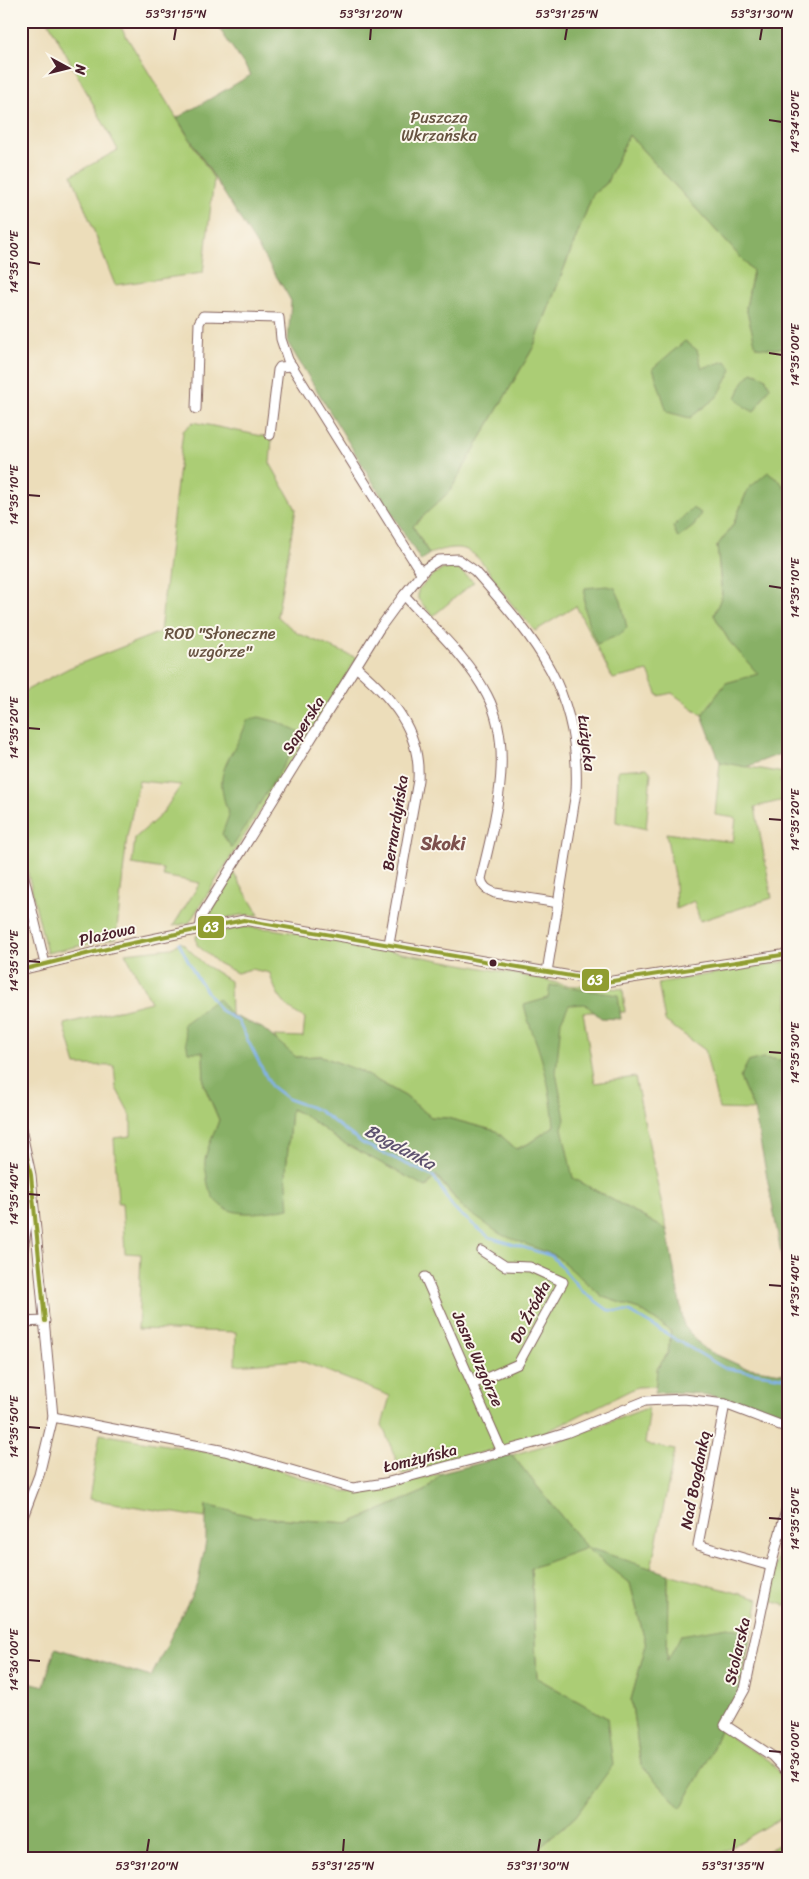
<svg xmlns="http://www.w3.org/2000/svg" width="809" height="1879" font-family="Sriracha,sans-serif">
  <rect width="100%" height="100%" fill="#fbf7ec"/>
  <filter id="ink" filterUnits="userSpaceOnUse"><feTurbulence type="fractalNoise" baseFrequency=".02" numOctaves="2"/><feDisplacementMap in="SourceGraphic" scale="10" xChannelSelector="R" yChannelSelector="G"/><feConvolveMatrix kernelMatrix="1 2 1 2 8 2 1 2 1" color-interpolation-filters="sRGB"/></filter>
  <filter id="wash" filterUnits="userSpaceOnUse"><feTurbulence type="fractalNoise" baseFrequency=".0096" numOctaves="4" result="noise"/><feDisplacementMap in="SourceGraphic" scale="20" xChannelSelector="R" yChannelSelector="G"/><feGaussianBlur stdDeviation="1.12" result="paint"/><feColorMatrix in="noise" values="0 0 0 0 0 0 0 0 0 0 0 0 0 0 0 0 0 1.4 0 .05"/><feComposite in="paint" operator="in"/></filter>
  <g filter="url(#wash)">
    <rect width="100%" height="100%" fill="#ecddba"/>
    <g fill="#abcd75" stroke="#7a7650">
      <polygon points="48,21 117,21 214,179 203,273 115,285 72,175 118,150"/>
      <path d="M 629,135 L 753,271 L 746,308 L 775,349 L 788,346 L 788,492 L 778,479 L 768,473 L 748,489 L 733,525 L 717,546 L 722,596 L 714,615 L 729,641 L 759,674 L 726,683 L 702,715 L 672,693 L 658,696 L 648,671 L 613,679 L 576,606 L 535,631 C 526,620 516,610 507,598 C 495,583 486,560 467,550 C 456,545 440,550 429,554 L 413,526 L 450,491 L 533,348 L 593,194 L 606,184 Z"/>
      <polygon points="193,422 272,438 270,463 296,509 277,616 297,633 357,658 189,923 173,926 200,883 163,876 163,869 132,864 135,838 162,814 181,785 139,781 127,837 116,938 47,953 21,845 21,693 69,668 160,632 183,431"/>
      <polygon points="448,567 459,570 474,582 433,616 418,599 418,590 434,574"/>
      <polygon points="720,762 784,773 786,777 780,780 788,799 755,807 772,898 700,921 694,901 676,909 675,882 666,833 733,842 736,818 715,815"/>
      <polygon points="647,768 651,773 646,829 616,822 618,770"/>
      <polygon points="233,872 259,915 241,915 209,921 208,913"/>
      <path d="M 243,927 L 273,929 L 542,979 L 564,985 L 623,989 L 625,1012 L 583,1012 L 595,1083 L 635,1077 L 667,1230 L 573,1178 L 554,1126 L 528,1144 L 516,1149 L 496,1131 L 447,1118 L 431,1117 L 405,1096 L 360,1071 L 321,1056 L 296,1057 L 280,1046 L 274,1036 L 303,1037 L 305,1018 C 285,1009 275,994 270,973 L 251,969 L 237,973 L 218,963 L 197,945 L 196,936 Z"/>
      <polygon points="181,942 205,965 230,981 231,1015 203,1052 204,1085 219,1120 205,1160 288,1208 286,1172 291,1109 306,1116 338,1140 427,1187 435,1175 463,1208 531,1245 556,1256 603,1297 639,1309 671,1331 668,1353 657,1369 656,1386 637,1387 532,1439 402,1474 382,1425 390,1396 299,1360 235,1365 236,1332 138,1329 141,1254 125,1253 122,1203 118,1203 114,1138 131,1136 131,1116 116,1088 114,1066 76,1065 64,1024 151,1002 125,953 172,948"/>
      <polygon points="788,961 788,1061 763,1058 740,1078 754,1110 719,1109 705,1050 665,1021 658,983"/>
      <polygon points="647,1408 649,1415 645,1444 675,1450 651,1569 588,1548 630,1583 646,1645 631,1700 641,1765 681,1808 709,1757 722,1725 733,1739 770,1761 788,1785 788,1814 713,1858 528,1858 576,1816 607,1718 537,1678 531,1568 586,1547 512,1455 553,1443"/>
      <polygon points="100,1434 208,1452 253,1462 342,1491 368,1492 442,1473 425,1491 350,1523 255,1517 206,1505 205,1518 89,1499"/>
      <polygon points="788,1517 788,1606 767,1600"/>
      <polygon points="668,1574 759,1599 751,1633 728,1627 667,1662"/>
      <polygon points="788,1839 788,1851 774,1858 755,1858"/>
    </g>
    <g fill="#88b066" stroke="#696848">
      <polygon points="214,21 788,21 788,346 775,349 756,347 746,308 753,271 629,135 606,184 593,194 533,348 450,491 413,526 429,554 421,561 288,343 291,301 286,292 177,118 251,75"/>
      <polygon points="685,341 697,350 702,368 726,361 732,370 718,396 690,418 667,412 653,368"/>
      <polygon points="752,372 765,377 770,387 754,412 745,407 736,398 743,382"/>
      <polygon points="768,472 778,479 788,492 788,751 746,767 720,762 702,715 726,683 758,674 729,641 714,615 722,595 717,546 733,525 748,489"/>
      <polygon points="692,508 701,513 694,526 678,538 673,527"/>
      <path d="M 607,586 L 615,588 L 621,601 L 627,628 L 619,635 L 597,644 C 588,625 582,609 585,588 Z"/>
      <path d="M 259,717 L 278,722 L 298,731 L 297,744 L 232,848 L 222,834 L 229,815 C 225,804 219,786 223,773 C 227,756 242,740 247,720 Z"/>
      <path d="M 550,985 L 618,995 L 621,1019 L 601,1018 L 585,1004 L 569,1005 L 561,1021 L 556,1073 L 565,1119 L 562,1128 L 573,1178 L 667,1230 L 684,1326 L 704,1349 L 743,1367 L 788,1374 L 788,1417 C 742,1402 704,1389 655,1393 L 657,1369 L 668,1353 L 671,1331 L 639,1309 L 603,1297 L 556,1256 L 500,1234 L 463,1208 L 436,1175 L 426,1187 L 338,1140 L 306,1116 L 291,1109 L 286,1172 L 289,1208 C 256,1214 213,1223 207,1179 C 207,1173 204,1166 205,1160 C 207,1147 215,1132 219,1120 L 204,1085 L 203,1052 L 188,1052 L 183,1024 L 218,998 L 231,1015 L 262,1028 L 296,1057 L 321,1056 L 360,1071 L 405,1096 L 431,1117 L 447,1118 L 496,1131 L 516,1149 L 528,1144 L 554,1126 C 552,1102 548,1080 541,1057 C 536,1039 528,1024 524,1005 L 548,998 Z"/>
      <polygon points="763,1058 788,1061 788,1343 784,1271 773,1208 754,1110 740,1078 748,1062"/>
      <polygon points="512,1455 586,1547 668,1574 667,1661 681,1635 728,1627 751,1633 739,1694 722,1718 722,1725 709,1757 681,1808 641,1765 631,1700 646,1645 630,1583 586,1548 531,1568 537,1678 607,1718 613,1765 576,1816 528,1858 21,1858 21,1680 44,1686 55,1648 151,1677 198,1582 206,1541 206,1505 255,1517 350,1523 425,1491 442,1473"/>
    </g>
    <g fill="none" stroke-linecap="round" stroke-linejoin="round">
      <polyline stroke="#82b2ed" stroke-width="2.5" points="179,943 196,976 220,1010 238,1021 271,1086 288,1099 318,1110 362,1143 434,1177 454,1209 489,1237 552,1256 582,1291 608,1310 630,1312 724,1368 788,1378"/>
    </g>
  </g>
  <g filter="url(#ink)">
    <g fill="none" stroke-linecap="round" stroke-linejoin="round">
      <defs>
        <g id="street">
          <polyline points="196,409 199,323 203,316 279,318 281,339 288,360 422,574"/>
          <polyline points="270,435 278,370 280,367 292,366"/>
          <path d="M 404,595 C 432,626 468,658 487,695 C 516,750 494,822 481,879 C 483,888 488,890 495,893 L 559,903"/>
          <path d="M 356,667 C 391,697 421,730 418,780 L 389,944"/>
          <polyline points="21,865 45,964"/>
          <path d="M 200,929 L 202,915 L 379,629 L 404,595 L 426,568 L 439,560 L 458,559 L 475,571 C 537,641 581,692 576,792 L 547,972"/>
          <polyline points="21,970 123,945 244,920 606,982 788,954"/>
          <polyline points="21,1129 31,1175 53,1417 39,1475 21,1522"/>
          <polyline points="21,1260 31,1202"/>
          <polyline points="425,1277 502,1452"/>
          <polyline points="21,1322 45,1321"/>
          <polyline points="473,1384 518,1364 563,1282 530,1267 505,1266 482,1251"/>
          <polyline points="725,1404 698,1545 771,1566"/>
          <polyline points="53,1417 225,1451 353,1488 385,1483 534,1443 566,1433 645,1401 684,1399 725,1404 788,1428"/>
          <polyline points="788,1503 771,1566 745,1689 725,1725 772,1756 788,1773"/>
        </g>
      </defs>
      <use href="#street" stroke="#83625d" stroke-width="11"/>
      <use href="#street" stroke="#fff" stroke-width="9"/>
      <defs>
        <g id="bus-1">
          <polyline points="21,970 123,945 244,920 606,982 788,954"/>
          <polyline points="21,1130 31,1175 45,1321"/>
        </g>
      </defs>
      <use href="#bus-1" stroke="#fbf7ec" stroke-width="8"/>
      <use href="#bus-1" stroke="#909d30" stroke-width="4"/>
    </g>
  </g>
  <path fill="none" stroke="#4a1f2b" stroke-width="2" d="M 174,40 L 176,28M 370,40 L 371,28M 565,40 L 567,28M 760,40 L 762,28M 769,120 L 782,122M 28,262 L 40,264M 769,353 L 782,355M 28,495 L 40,496M 769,586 L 782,588M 28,728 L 40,729M 769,819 L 782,820M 28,961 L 40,962M 769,1052 L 782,1053M 28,1194 L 40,1195M 769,1285 L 782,1286M 28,1427 L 40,1428M 769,1518 L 782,1519M 28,1660 L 40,1661M 769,1751 L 782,1752M 147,1852 L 149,1839M 343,1852 L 344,1839M 538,1852 L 540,1839M 733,1852 L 735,1839"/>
  <circle fill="#4a1f2b" stroke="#fbf7ec" stroke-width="2" cx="493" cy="963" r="4.5"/>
  <g text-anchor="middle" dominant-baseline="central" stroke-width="4" stroke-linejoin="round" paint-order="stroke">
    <g font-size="16" fill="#675341" stroke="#fbf7ec">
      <text x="439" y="117">Puszcza<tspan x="439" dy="18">Wkrzańska</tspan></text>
      <text x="220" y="633">ROD "Słoneczne<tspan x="220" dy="18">wzgórze"</tspan></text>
    </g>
    <g font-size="16" fill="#4a1f2b" stroke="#fbf7ec">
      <text transform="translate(303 725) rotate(-58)">Saperska</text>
      <text transform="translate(587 743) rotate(83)">Łużycka</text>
      <text transform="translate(395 823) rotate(-81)">Bernardyńska</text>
      <text transform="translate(107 934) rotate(-13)">Plażowa</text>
      <text transform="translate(530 1312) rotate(-62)">Do Źródła</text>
      <text transform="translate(478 1359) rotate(66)">Jasne Wzgórze</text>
      <text transform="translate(420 1458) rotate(-14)">Łomżyńska</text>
      <text transform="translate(695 1480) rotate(-79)">Nad Bogdanką</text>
      <text transform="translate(737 1651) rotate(-77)">Stolarska</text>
    </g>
    <g font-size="18" font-weight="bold" fill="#7d514e" stroke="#fbf7ec">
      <text x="443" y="844">Skoki</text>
    </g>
    <g font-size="18" font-style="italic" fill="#5e526f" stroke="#fbf7ec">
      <text transform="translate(400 1147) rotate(28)">Bogdanka</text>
    </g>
  </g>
  <g stroke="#fbf7ec" stroke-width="2">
    <rect x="197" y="915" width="28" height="24" rx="5" fill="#909d30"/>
    <rect x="581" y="968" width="29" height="24" rx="5" fill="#909d30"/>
  </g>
  <g font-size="14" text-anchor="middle" font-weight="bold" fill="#fff">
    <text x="211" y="932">63</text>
    <text x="595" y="985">63</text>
  </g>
  <rect width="809" height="1879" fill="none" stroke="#fbf7ec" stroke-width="55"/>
  <g transform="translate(68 68) rotate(97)" stroke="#fbf7ec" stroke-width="4" paint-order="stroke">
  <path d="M0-4L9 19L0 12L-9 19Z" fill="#4a1f2b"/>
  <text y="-8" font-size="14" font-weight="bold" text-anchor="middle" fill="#4a1f2b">N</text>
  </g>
  <rect x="28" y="28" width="754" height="1824" fill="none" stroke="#4a1f2b" stroke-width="2"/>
  <g font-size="12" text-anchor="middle" fill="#4a1f2b">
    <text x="176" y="18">53°31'15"N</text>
    <text x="371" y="18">53°31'20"N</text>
    <text x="567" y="18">53°31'25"N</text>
    <text x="762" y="18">53°31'30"N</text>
    <text transform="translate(795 122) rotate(-90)" y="4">14°34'50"E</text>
    <text transform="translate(14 262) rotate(-90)" y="4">14°35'00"E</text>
    <text transform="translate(795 355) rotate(-90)" y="4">14°35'00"E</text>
    <text transform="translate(14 495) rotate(-90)" y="4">14°35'10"E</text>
    <text transform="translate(795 588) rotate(-90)" y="4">14°35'10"E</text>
    <text transform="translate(14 728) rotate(-90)" y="4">14°35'20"E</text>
    <text transform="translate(795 820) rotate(-90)" y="4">14°35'20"E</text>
    <text transform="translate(14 961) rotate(-90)" y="4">14°35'30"E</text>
    <text transform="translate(795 1053) rotate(-90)" y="4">14°35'30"E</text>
    <text transform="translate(14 1194) rotate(-90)" y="4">14°35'40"E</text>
    <text transform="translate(795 1286) rotate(-90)" y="4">14°35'40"E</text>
    <text transform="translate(14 1427) rotate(-90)" y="4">14°35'50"E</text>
    <text transform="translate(795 1519) rotate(-90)" y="4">14°35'50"E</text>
    <text transform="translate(14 1660) rotate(-90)" y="4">14°36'00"E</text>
    <text transform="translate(795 1752) rotate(-90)" y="4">14°36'00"E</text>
    <text x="147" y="1870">53°31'20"N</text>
    <text x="343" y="1870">53°31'25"N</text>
    <text x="538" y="1870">53°31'30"N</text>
    <text x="733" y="1870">53°31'35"N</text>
  </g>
</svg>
